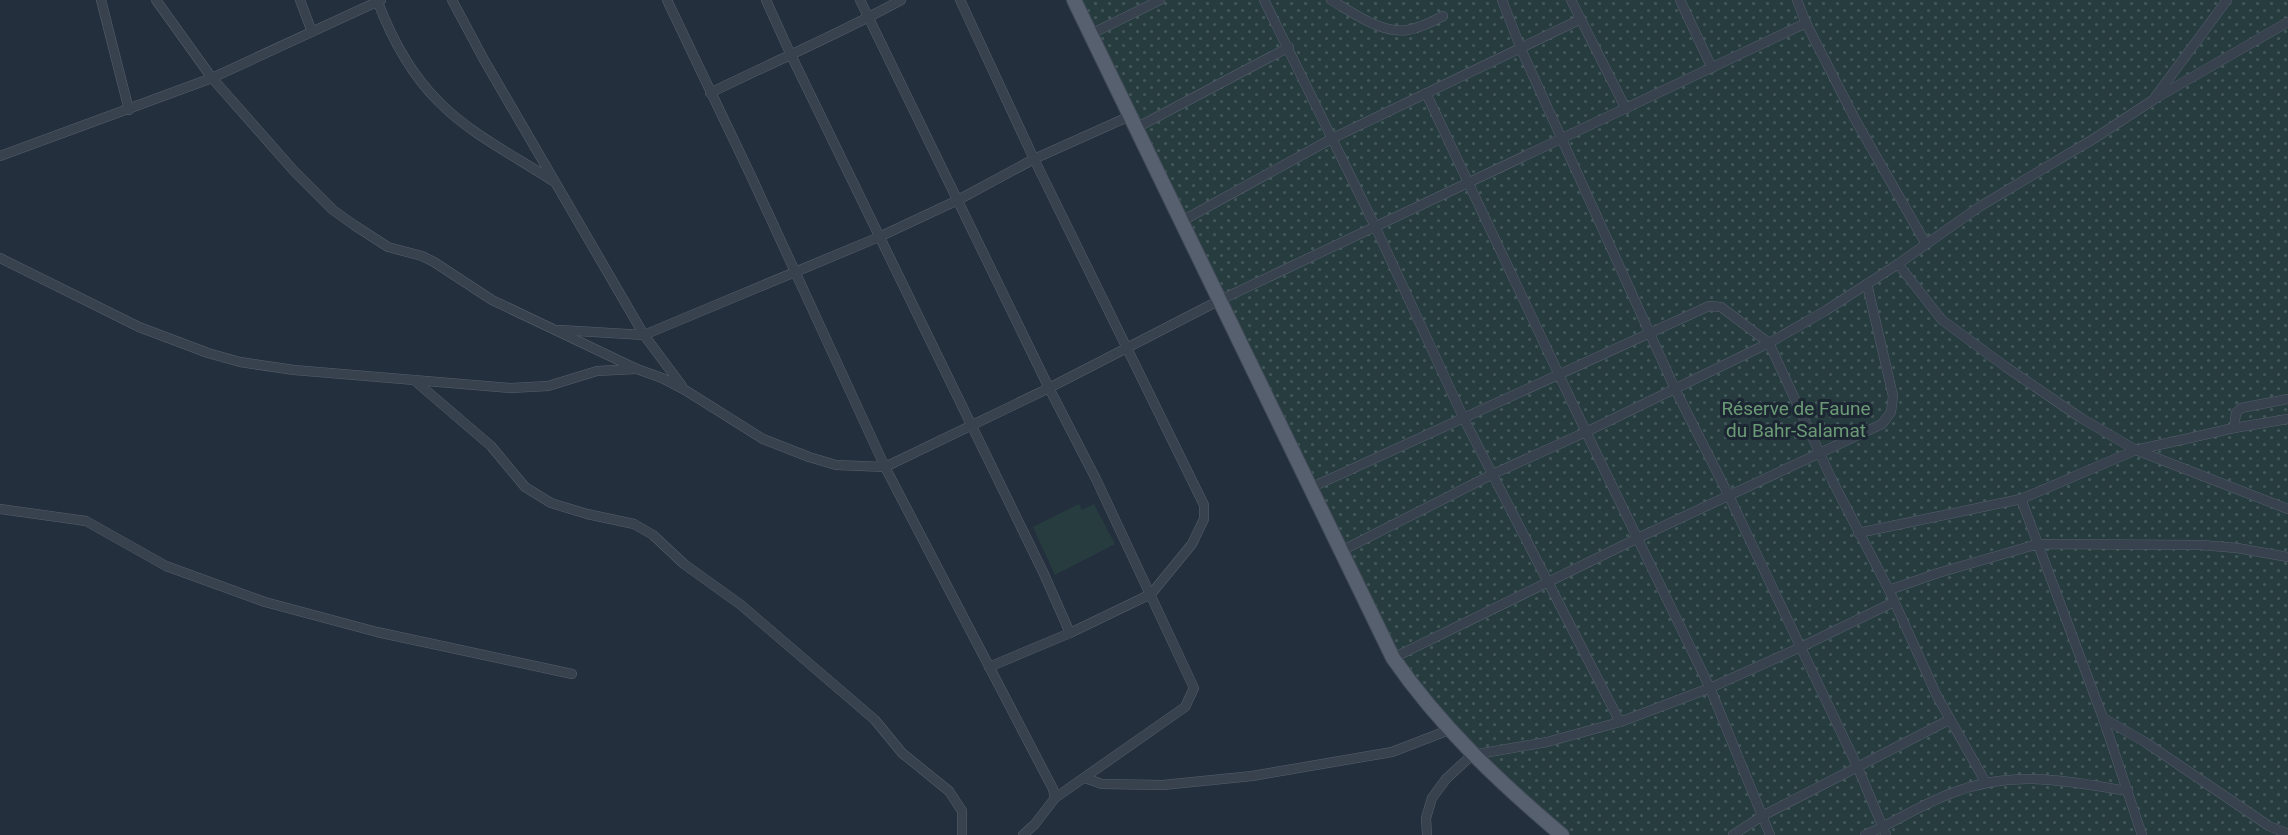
<svg xmlns="http://www.w3.org/2000/svg" width="2288" height="835" font-family="Roboto,sans-serif">
  <defs>
    <pattern id="park-dots" width="8" height="8" patternUnits="userSpaceOnUse" patternTransform="scale(1.75)"><rect width="8" height="8" fill="#263c3f"/><path d="M2 2h.1M6 6h.1" fill="none" stroke="#435659" stroke-width="1.8" stroke-linecap="round"/></pattern>
  </defs>
  <rect width="100%" height="100%" fill="#242f3e"/>
  <polygon fill="#263c3f" points="1079,504 1082,510 1094,504 1115,544 1055,575 1033,527"/>
  <polygon fill="url(#park-dots)" points="1074,0 2288,0 2288,835 1562,835 1412,685"/>
  <g fill="none" stroke-linecap="round" stroke-linejoin="round">
    <defs>
      <g id="street">
        <polyline points="101,0 129,110"/>
        <polyline points="156,0 212,78 294,171 333,210 354,225 388,247 422,256 434,262 492,300 637,369 662,378 685,390 763,439 809,457 836,465 885,467 1049,388 1220,300 1806,23"/>
        <polyline points="300,0 312,32"/>
        <path d="M 377,0 C 391,37 410,73 438,101 C 470,134 515,156 553,181"/>
        <polyline points="452,0 483,58 644,335 682,386"/>
        <polyline points="667,0 751,176 885,467 1053,789 1055,798"/>
        <polyline points="766,0 790,53 1044,574 1070,633 989,667"/>
        <polyline points="860,0 1049,388 1096,479 1194,688 1185,707 1055,798 1035,824 1023,835"/>
        <polyline points="960,0 1034,159 1204,505 1204,519 1192,544 1151,594 1070,633"/>
        <polyline points="1264,0 1375,226 1464,419 1620,722"/>
        <path d="M 1331,0 C 1352,12 1381,34 1407,30 C 1420,28 1432,22 1443,16"/>
        <polyline points="1502,0 1521,49 1675,389 1728,494 1858,768 1886,835"/>
        <polyline points="1571,0 1626,109"/>
        <polyline points="1680,0 1712,68"/>
        <polyline points="1797,0 1806,23 1856,121 1926,244"/>
        <polyline points="1091,34 1160,0"/>
        <path d="M 710,93 C 773,62 839,34 901,0"/>
        <polyline points="1426,93 1586,432 1710,688 1770,835"/>
        <polyline points="2156,98 2288,22"/>
        <polyline points="1136,128 1289,47"/>
        <polyline points="0,156 212,78 381,0"/>
        <polyline points="1180,222 1333,138 1581,19"/>
        <polyline points="0,258 139,327 208,353 240,362 294,370 511,388 548,386 597,371 635,369"/>
        <polyline points="1898,264 1942,320 2006,367 2081,418 2136,450 2288,509"/>
        <polyline points="560,330 644,335 879,237 958,200 1034,159 1130,116"/>
        <polyline points="414,380 491,446 525,487 551,503 587,514 634,524 653,535 684,564 741,605 875,720 902,753 949,791 962,811 962,835"/>
        <polyline points="2234,428 2236,413 2241,408 2288,399"/>
        <polyline points="1310,488 1709,306 1721,307 1769,343 1832,480 1889,590 1937,696 1986,783"/>
        <polyline points="2021,499 2103,718 2142,835"/>
        <polyline points="0,509 86,521 166,566 265,602 377,632 572,674"/>
        <polyline points="1858,533 2021,499 2136,450 2234,428 2288,419"/>
        <polyline points="1341,551 1493,474 1586,432 1769,343 1825,311 1898,264 1979,207 2095,138 2153,100 2227,0"/>
        <polyline points="1889,590 1938,573 2038,544 2201,545 2237,548 2288,557"/>
        <polyline points="1393,658 1638,538 1882,424 1891,412 1893,396 1867,284"/>
        <polyline points="2103,718 2145,742 2269,826 2288,834"/>
        <polyline points="1085,778 1102,784 1163,785 1252,776 1392,752 1449,730"/>
        <polyline points="1427,835 1426,818 1432,798 1446,779 1472,755 1547,742 1620,722 1710,688 1801,647 1894,602"/>
        <polyline points="1733,835 1762,816 1949,720"/>
        <path d="M 1865,835 C 1895,822 1922,804 1952,793 C 2014,769 2065,781 2128,791"/>
      </g>
      <path id="primary" d="M 1074,0 L 1393,658 C 1440,726 1499,782 1562,835"/>
    </defs>
    <use href="#street" stroke="#565f6c" stroke-width="10"/>
    <use href="#primary" stroke="#414a57" stroke-width="16"/>
    <use href="#street" stroke="#38414e" stroke-width="9"/>
    <use href="#primary" stroke="#56606e" stroke-width="14"/>
  </g>
  <g text-anchor="middle" dominant-baseline="central" stroke-width="6" stroke-linejoin="round" paint-order="stroke">
    <g font-size="19" fill="#6b9a76" stroke="#1d2633">
      <text x="1796" y="408">Réserve de Faune<tspan x="1796" dy="22">du Bahr-Salamat</tspan></text>
    </g>
  </g>
</svg>
